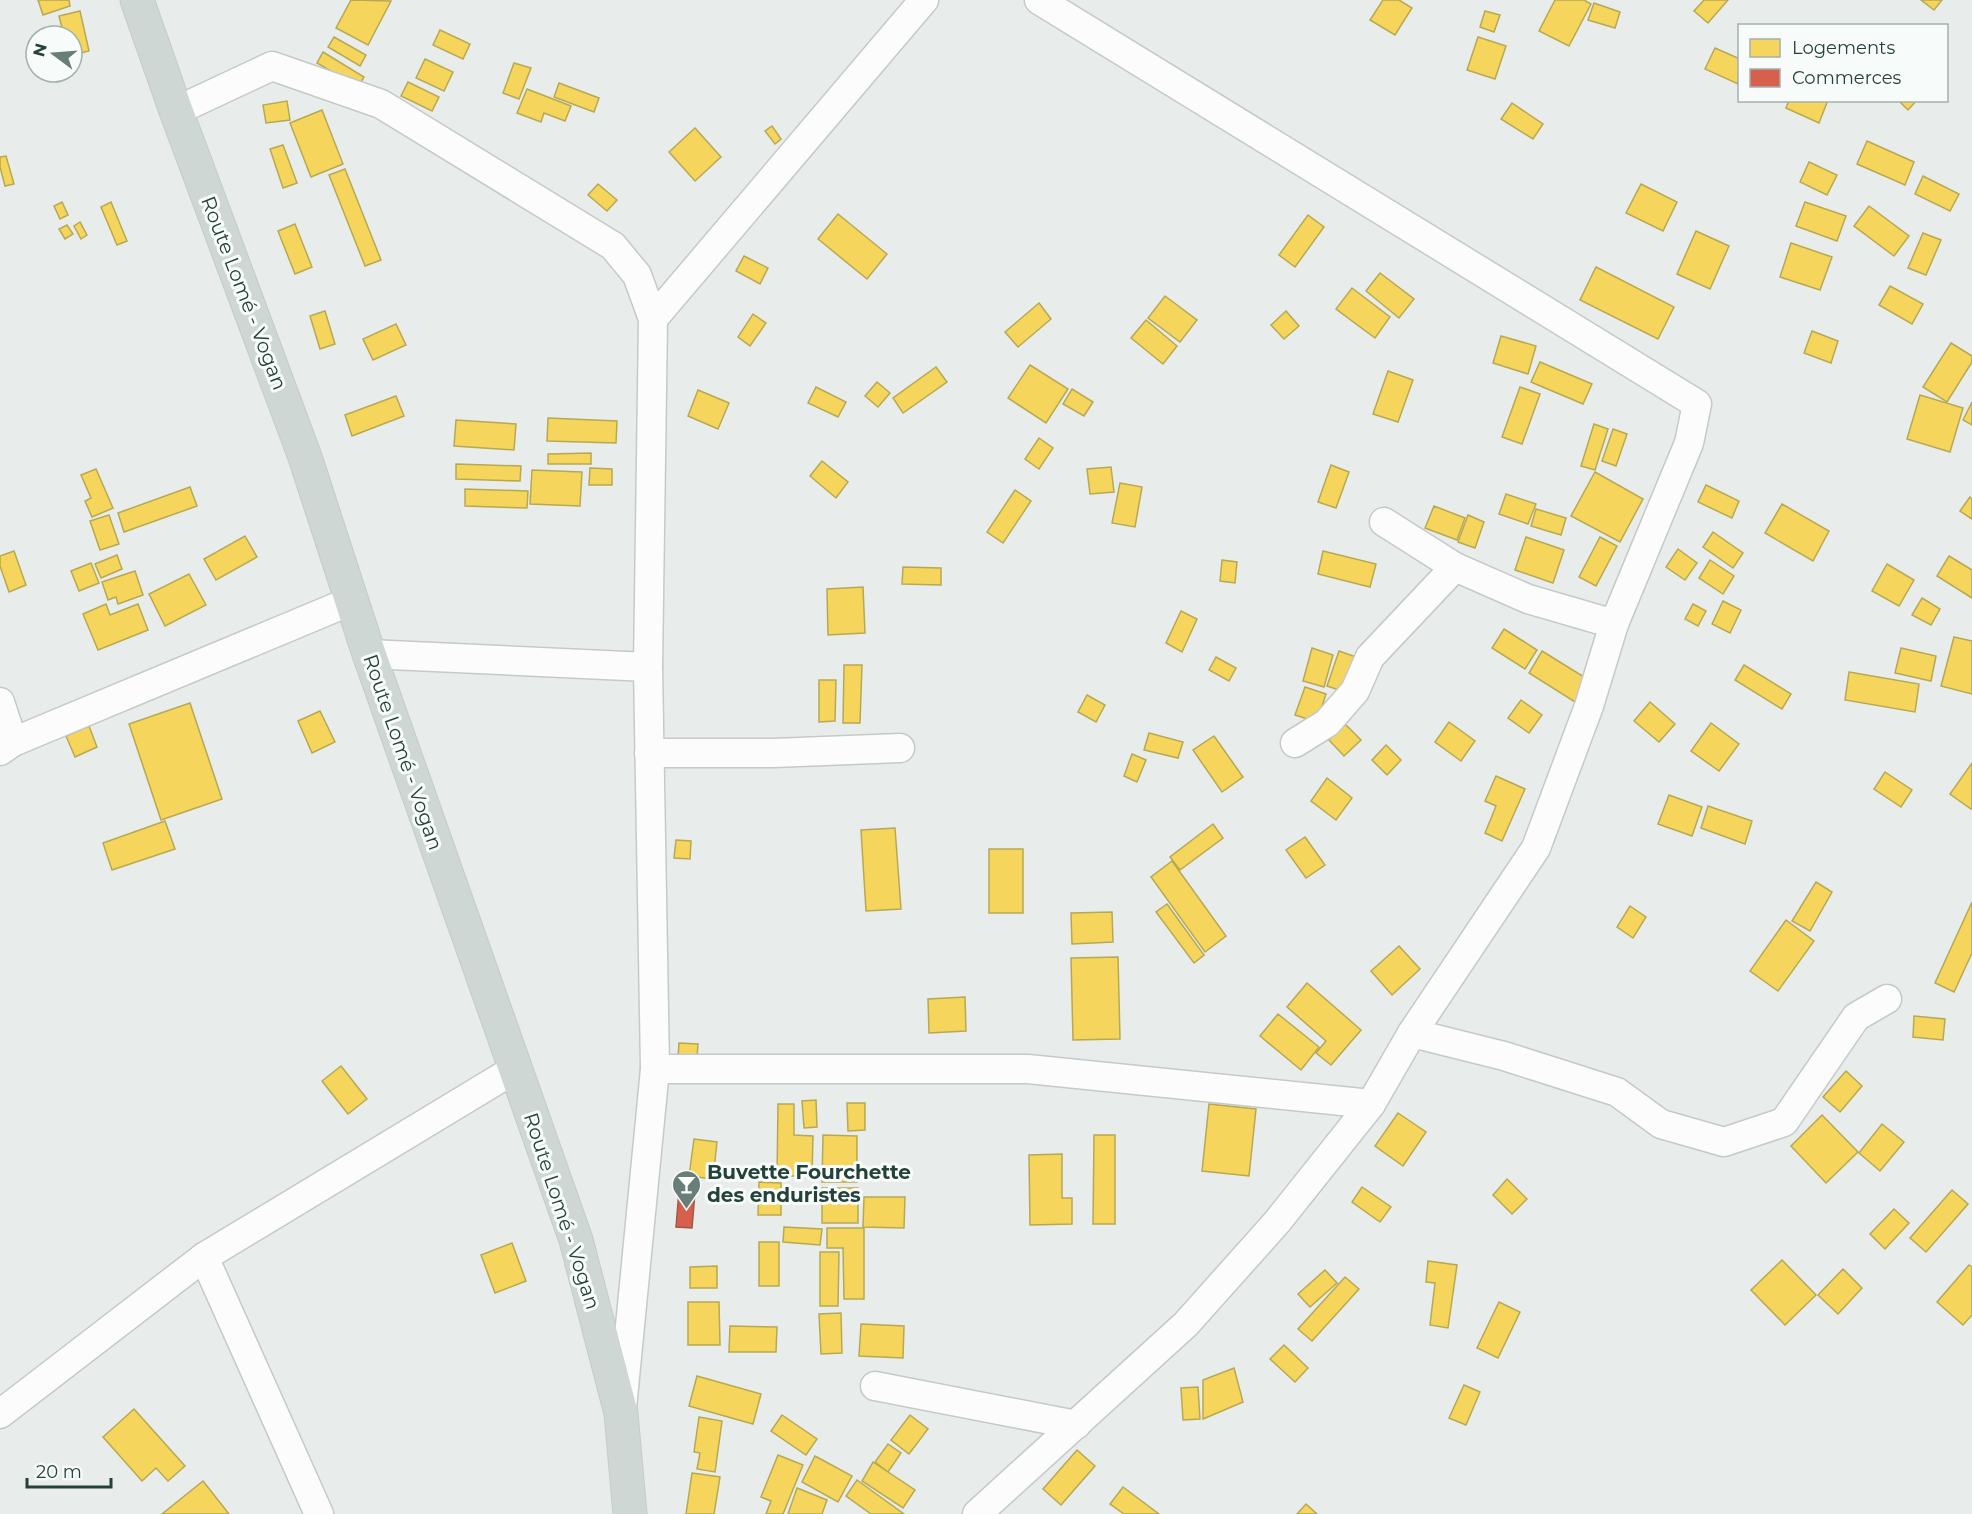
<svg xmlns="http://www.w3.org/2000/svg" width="1972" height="1514" font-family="Montserrat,sans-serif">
  <rect width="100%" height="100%" fill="#e8edeb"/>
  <g fill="#f6d55c" stroke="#b7a952" stroke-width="1.5">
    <polygon points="38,0 69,0 70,6 43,15"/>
    <polygon points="351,0 391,1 368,45 336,28"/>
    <polygon points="1383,0 1399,0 1412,8 1395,35 1370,20"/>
    <polygon points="1555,0 1584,0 1591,4 1569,46 1539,31"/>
    <polygon points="1704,0 1728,0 1708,23 1694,11"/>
    <polygon points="1921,0 1942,0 1934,10"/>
    <polygon points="1594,3 1620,12 1615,28 1588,20"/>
    <polygon points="80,11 89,51 72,55 72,36 64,36 59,16"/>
    <polygon points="1485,11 1500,15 1494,32 1480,27"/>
    <polygon points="440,30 470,44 463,59 433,45"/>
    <polygon points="334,37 366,55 360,66 328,47"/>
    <polygon points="1478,37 1506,46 1495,79 1467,70"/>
    <polygon points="1715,48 1740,59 1738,84 1705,69"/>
    <polygon points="323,52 364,77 358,87 317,63"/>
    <polygon points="425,59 453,72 444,91 416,78"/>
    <polygon points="514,63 531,68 519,99 503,93"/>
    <polygon points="408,82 439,97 432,111 401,96"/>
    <polygon points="559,83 599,98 594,112 554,97"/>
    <polygon points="527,89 571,106 565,121 544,113 541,122 517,113"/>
    <polygon points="1789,100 1828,100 1819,123 1786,108"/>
    <polygon points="1898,100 1917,100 1908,110"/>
    <polygon points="287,101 290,120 266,123 263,105"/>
    <polygon points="1512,103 1543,124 1533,139 1501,119"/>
    <polygon points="322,110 343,164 311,177 290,123"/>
    <polygon points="772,126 781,139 775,144 765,131"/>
    <polygon points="695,128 721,157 695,181 669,152"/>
    <polygon points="1867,141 1914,162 1905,185 1857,164"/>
    <polygon points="283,145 297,183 283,188 270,149"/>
    <polygon points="6,156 14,184 5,186 0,167 0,157"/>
    <polygon points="1809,162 1837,175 1827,195 1800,182"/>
    <polygon points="345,169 381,260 365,266 329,175"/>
    <polygon points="1923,176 1959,194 1950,211 1915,194"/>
    <polygon points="598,184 617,200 607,211 588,195"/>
    <polygon points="1641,184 1677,202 1663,231 1626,213"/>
    <polygon points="62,202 68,215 60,219 54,206"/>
    <polygon points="111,202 127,241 117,245 101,207"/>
    <polygon points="1805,202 1846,216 1837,241 1796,226"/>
    <polygon points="1869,206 1909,236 1894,256 1854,226"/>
    <polygon points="838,214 887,254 867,279 818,239"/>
    <polygon points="1308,215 1324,227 1295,267 1279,255"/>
    <polygon points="80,222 87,235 81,239 74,226"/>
    <polygon points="295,224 312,267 295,274 278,231"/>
    <polygon points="67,225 73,234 65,239 59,229"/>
    <polygon points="1696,231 1729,246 1710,289 1677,274"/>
    <polygon points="1923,233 1941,240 1926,275 1908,268"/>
    <polygon points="1791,243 1832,257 1820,290 1780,277"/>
    <polygon points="744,256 768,268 760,284 736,271"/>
    <polygon points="1596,267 1674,307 1658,339 1580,300"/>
    <polygon points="1380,273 1414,299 1399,318 1366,291"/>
    <polygon points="1890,286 1923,304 1912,324 1879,305"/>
    <polygon points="1352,288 1390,317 1375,338 1336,309"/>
    <polygon points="1165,296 1197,320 1180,342 1148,318"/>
    <polygon points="1039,303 1051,319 1018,347 1005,332"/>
    <polygon points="325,311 335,344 320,349 310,316"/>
    <polygon points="1286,311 1299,326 1284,339 1271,325"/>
    <polygon points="753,314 766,323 750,346 738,337"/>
    <polygon points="1146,320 1177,346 1163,364 1131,338"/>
    <polygon points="396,324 406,345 373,360 363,339"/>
    <polygon points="1812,331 1838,341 1831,363 1804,353"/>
    <polygon points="1501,336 1536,346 1528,374 1493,363"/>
    <polygon points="1951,343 1972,356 1972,362 1947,402 1923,387"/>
    <polygon points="1540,362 1592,384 1583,404 1531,382"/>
    <polygon points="1030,365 1068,389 1046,423 1008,398"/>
    <polygon points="936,367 947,382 903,413 893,398"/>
    <polygon points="1388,371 1413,380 1398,422 1373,414"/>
    <polygon points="877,382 890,393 878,407 865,396"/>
    <polygon points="816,387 846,402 838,417 808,403"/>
    <polygon points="1520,387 1540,394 1522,444 1502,437"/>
    <polygon points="1072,389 1093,402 1084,416 1063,404"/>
    <polygon points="698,390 729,403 718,429 688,416"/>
    <polygon points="1920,395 1963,408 1950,452 1907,439"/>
    <polygon points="396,396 404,416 352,436 345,415"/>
    <polygon points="1972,402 1972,425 1963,420"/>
    <polygon points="548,418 617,421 616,443 547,441"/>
    <polygon points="456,420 516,424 514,450 454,446"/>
    <polygon points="1594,424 1608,429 1595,470 1581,466"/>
    <polygon points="1613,429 1627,434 1616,466 1602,461"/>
    <polygon points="1039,438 1053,448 1039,469 1025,459"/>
    <polygon points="591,453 591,464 548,464 548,454"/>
    <polygon points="822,461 848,482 836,498 810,476"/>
    <polygon points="456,464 521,466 520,481 456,479"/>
    <polygon points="1331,465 1349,472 1336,508 1318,502"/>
    <polygon points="1111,467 1114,492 1090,494 1087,469"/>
    <polygon points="590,468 612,469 612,485 589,485"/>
    <polygon points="96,469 113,508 92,517 85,501 91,498 81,475"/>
    <polygon points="532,470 582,472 580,506 530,504"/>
    <polygon points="1595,472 1643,499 1620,542 1571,516"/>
    <polygon points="1120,483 1142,487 1135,527 1112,523"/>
    <polygon points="1706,485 1739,501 1732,518 1698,502"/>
    <polygon points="190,487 197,506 124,532 118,513"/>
    <polygon points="465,489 528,491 527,508 465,506"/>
    <polygon points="1015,490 1031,501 1003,543 987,532"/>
    <polygon points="1506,494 1536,504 1528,524 1499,514"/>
    <polygon points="1970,497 1972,499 1972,519 1960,511"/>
    <polygon points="1782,504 1829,531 1813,561 1765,533"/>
    <polygon points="1434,506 1465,518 1457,540 1425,528"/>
    <polygon points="1536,509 1566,518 1561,535 1531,526"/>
    <polygon points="109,515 119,544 100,550 90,521"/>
    <polygon points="1468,515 1484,522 1475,548 1458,542"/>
    <polygon points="1713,532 1743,553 1733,568 1703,547"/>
    <polygon points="245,536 257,557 216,580 204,559"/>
    <polygon points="1526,537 1564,550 1553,583 1515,570"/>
    <polygon points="1600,537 1617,546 1596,586 1579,577"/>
    <polygon points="1678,549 1697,563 1685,580 1666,567"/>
    <polygon points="14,551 26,585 9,592 0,566 0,556"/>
    <polygon points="1323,551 1376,564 1370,587 1318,574"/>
    <polygon points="117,555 122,569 101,578 95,564"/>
    <polygon points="1949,556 1972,570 1972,598 1937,576"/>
    <polygon points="1222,560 1237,562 1235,583 1220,581"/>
    <polygon points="1710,560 1734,576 1723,594 1699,578"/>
    <polygon points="91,563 99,583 79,591 71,571"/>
    <polygon points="1887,564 1914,580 1899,606 1872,591"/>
    <polygon points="903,567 941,568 941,585 902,584"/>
    <polygon points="135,571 143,595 118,604 116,597 108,600 102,582"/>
    <polygon points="189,574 206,605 165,626 149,594"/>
    <polygon points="863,587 865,633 828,635 827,589"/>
    <polygon points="1922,598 1940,609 1931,625 1912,615"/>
    <polygon points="1723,601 1741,610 1730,633 1712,624"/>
    <polygon points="106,604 110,615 138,604 148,630 98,650 83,614"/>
    <polygon points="1693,604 1706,611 1698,626 1685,619"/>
    <polygon points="1181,611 1197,619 1182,652 1166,643"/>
    <polygon points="1504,629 1537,650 1525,669 1492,648"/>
    <polygon points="1954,637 1972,641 1972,694 1941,686"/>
    <polygon points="1312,648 1333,655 1324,687 1303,681"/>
    <polygon points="1901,648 1936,656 1931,681 1895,673"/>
    <polygon points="1339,651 1356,657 1345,692 1327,686"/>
    <polygon points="1542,651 1589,680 1575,702 1529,673"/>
    <polygon points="1216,657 1236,668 1229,681 1209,670"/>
    <polygon points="844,665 862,665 860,723 843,723"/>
    <polygon points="1744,665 1791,694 1782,709 1735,680"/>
    <polygon points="1849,672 1919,684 1915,712 1845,700"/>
    <polygon points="819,680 836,680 835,721 819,722"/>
    <polygon points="1305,687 1326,694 1317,722 1295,715"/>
    <polygon points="1087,695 1105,705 1096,722 1078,712"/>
    <polygon points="1521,700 1542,715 1529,733 1508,718"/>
    <polygon points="1650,702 1675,724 1659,742 1634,721"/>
    <polygon points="190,703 222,799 161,820 129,724"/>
    <polygon points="320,711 335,742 312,753 298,721"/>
    <polygon points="1449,722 1475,741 1461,761 1435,742"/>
    <polygon points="1711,723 1739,744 1719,771 1691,751"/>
    <polygon points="1345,724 1361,740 1344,756 1329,740"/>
    <polygon points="89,726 97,747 75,757 66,736"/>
    <polygon points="1149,733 1183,742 1178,758 1144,750"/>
    <polygon points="1214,736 1243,777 1222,792 1193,750"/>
    <polygon points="1386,745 1401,760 1387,775 1372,760"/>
    <polygon points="1132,754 1146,760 1137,782 1124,776"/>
    <polygon points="1972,763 1972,808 1971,809 1950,794"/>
    <polygon points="1885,772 1912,790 1901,807 1874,789"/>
    <polygon points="1496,776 1525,789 1502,841 1485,833 1496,806 1485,801"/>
    <polygon points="1327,778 1352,798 1336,820 1311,801"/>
    <polygon points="1669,795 1702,807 1692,836 1658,824"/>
    <polygon points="1708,806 1752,821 1745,844 1701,828"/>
    <polygon points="165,821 175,849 112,870 103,843"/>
    <polygon points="1213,824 1223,838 1180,870 1170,857"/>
    <polygon points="895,828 901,909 866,911 861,830"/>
    <polygon points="1305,837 1325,865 1306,878 1286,850"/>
    <polygon points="676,840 691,841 690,859 674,858"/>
    <rect x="989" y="849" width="34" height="64"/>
    <polygon points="1172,861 1226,936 1205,952 1151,877"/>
    <polygon points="1816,882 1832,892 1810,931 1792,921"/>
    <polygon points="1972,902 1972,953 1954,992 1935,983"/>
    <polygon points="1167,904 1204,955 1194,963 1156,912"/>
    <polygon points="1630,906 1646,917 1633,938 1617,927"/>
    <polygon points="1112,912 1113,942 1072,944 1071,913"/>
    <polygon points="1786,920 1814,941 1778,991 1750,971"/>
    <polygon points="1399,946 1420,969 1392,995 1371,971"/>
    <polygon points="1118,957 1120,1039 1073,1040 1071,958"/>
    <polygon points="1307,983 1361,1030 1331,1065 1316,1053 1326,1041 1287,1007"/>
    <polygon points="965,997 966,1031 929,1033 928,999"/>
    <polygon points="1278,1014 1319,1047 1301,1070 1260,1036"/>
    <polygon points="1914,1016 1945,1019 1943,1040 1913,1037"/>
    <polygon points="679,1043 698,1044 697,1058 678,1057"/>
    <polygon points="341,1066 367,1099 348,1114 322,1081"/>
    <polygon points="1846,1071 1862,1086 1840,1112 1823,1097"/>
    <polygon points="816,1100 817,1127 804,1128 802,1101"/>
    <polygon points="847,1103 865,1103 865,1130 848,1131"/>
    <polygon points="778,1104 794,1104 794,1135 813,1136 812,1176 777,1176"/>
    <polygon points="1209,1104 1256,1109 1249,1176 1202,1171"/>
    <polygon points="1398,1113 1426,1132 1403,1166 1375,1146"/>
    <polygon points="1822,1115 1858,1152 1826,1183 1791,1146"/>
    <polygon points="1882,1124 1904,1142 1880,1171 1859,1153"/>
    <polygon points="823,1135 857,1136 857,1182 822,1182"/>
    <polygon points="1094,1135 1115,1135 1115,1224 1093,1224"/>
    <polygon points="694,1139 717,1142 713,1179 689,1176"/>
    <polygon points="1062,1154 1062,1198 1072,1198 1072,1224 1030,1225 1029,1155"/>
    <polygon points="1507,1179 1527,1199 1512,1214 1493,1195"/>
    <polygon points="759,1182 781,1183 781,1215 758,1215"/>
    <polygon points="1362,1187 1391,1207 1380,1222 1352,1202"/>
    <rect x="822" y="1188" width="36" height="35"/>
    <polygon points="1952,1190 1968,1204 1926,1252 1910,1238"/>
    <polygon points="864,1197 905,1197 904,1228 863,1227"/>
    <polygon points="1894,1209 1909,1223 1885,1249 1870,1234"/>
    <polygon points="784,1227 822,1229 820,1245 783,1242"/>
    <polygon points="827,1228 864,1228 864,1299 844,1299 843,1248 827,1248"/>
    <rect x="759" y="1242" width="20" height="44"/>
    <polygon points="512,1243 526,1281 495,1293 481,1255"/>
    <polygon points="820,1252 839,1252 838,1306 820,1306"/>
    <polygon points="1782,1260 1816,1295 1785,1325 1751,1290"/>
    <polygon points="1428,1261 1457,1265 1448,1328 1430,1325 1435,1283 1426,1282"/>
    <polygon points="1969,1265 1972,1267 1972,1315 1963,1325 1937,1302"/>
    <polygon points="717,1266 717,1288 690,1288 690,1267"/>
    <polygon points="1843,1269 1862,1288 1838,1314 1818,1295"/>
    <polygon points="1325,1270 1337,1283 1310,1307 1298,1294"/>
    <polygon points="1345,1277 1359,1289 1312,1341 1298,1329"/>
    <polygon points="688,1302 719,1302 720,1345 688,1345"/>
    <polygon points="1499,1302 1520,1312 1498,1358 1477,1348"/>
    <polygon points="841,1313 842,1353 821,1354 819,1314"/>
    <polygon points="861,1324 904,1326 903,1358 859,1356"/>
    <polygon points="730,1326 777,1327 776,1352 729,1352"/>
    <polygon points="1284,1345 1308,1368 1295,1382 1270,1359"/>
    <polygon points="1234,1368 1243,1402 1203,1419 1203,1380"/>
    <polygon points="697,1376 761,1394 753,1424 689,1406"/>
    <polygon points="1464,1385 1480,1392 1466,1425 1449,1418"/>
    <polygon points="1198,1387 1200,1419 1183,1420 1181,1388"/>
    <polygon points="134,1409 185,1466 168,1481 156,1468 142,1481 103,1437"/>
    <polygon points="782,1415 817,1439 806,1455 771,1431"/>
    <polygon points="910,1415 928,1429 909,1454 891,1440"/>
    <polygon points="699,1417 722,1421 715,1472 697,1469 700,1453 694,1452"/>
    <polygon points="888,1444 901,1453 888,1472 875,1462"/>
    <polygon points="1077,1450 1095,1466 1061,1505 1043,1489"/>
    <polygon points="778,1455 803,1465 783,1514 766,1514 771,1501 761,1497"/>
    <polygon points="815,1456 852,1476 838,1502 802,1482"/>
    <polygon points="873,1462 915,1490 903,1508 862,1481"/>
    <polygon points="692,1473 720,1477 714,1514 686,1514"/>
    <polygon points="857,1480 904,1514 871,1514 846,1496"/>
    <polygon points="203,1481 229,1514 162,1514"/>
    <polygon points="1123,1487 1159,1514 1124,1514 1110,1504"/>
    <polygon points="797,1488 827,1500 822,1514 788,1514"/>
    <polygon points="1306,1504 1317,1514 1297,1514"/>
  </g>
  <polygon fill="#d6604d" stroke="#a15747" stroke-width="1.5" points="679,1191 695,1192 692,1228 676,1227"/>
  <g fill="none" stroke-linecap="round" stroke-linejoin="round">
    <defs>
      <g id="minor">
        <polyline points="176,111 272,66 381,104 613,246 637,275 653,319 648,667 655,1069 622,1408"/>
        <polyline points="653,319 924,0"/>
        <polyline points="1384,522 1455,567 1528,599 1614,624"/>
        <polyline points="369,654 648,667"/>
        <polyline points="0,702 13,742"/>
        <polyline points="1295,743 1327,723 1355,691 1370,657 1455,567"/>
        <polyline points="0,751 13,742 351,601"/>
        <polyline points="649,753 774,753 900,748"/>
        <polyline points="1412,1033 1504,1056 1617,1092 1661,1124 1724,1142 1784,1122 1856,1017 1887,999"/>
        <polyline points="655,1069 1028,1069 1371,1104"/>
        <polyline points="204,1257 319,1514"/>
        <polyline points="875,1386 1076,1425"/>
        <polyline points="0,1414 204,1257 515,1069"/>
        <polyline points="977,1514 1186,1324 1277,1222 1371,1104 1412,1033 1536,848 1589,706 1614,624 1689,443 1697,404 1039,0"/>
      </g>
      <polyline id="major" points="137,0 176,111 305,457 369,654 576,1240 621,1413 630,1514"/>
    </defs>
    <use href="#minor" stroke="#c5cac8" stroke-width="31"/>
    <use href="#major" stroke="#c3ccc9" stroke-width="35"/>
    <use href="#minor" stroke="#fcfcfc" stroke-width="28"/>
    <use href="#major" stroke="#cfd7d5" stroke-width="33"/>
  </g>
  <defs>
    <symbol id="bar-pin" viewBox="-11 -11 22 30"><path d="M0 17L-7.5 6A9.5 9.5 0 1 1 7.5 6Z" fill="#697e78" stroke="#f7fbf9"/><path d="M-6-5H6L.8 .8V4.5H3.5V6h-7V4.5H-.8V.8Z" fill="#fff"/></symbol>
  </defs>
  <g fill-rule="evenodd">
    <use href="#bar-pin" x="670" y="1168" width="33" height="45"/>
  </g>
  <g text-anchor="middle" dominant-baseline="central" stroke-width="6" stroke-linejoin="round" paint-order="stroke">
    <g font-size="20" fill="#24423a" stroke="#f7fbf9">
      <text transform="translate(244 293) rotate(69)">Route Lomé - Vogan</text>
      <text transform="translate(403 752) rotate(71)">Route Lomé - Vogan</text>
      <text transform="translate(562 1211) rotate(72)">Route Lomé - Vogan</text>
    </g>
    <g font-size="20" font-weight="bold" fill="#24423a" stroke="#f7fbf9" text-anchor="start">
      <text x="707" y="1172">Buvette Fourchette<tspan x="707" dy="23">des enduristes</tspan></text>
    </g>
  </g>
  <rect x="1738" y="24" width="210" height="78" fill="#f7fbf9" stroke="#a3b1ad" stroke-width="1.5"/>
  <rect x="1750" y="39" width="30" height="18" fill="#f6d55c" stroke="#a3b1ad" stroke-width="1.5"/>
  <text x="1792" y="54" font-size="18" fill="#24423a">Logements</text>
  <rect x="1750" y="69" width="30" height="18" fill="#d6604d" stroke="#a3b1ad" stroke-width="1.5"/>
  <text x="1792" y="84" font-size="18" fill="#24423a">Commerces</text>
  <g transform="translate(54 54) rotate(286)"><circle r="28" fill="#f7fbf9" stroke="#a3b1ad" stroke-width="1.5"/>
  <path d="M0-4.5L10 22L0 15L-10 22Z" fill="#697e78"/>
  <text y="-9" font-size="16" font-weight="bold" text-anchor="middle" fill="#24423a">N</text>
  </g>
  <path d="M27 1478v9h84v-9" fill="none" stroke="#24423a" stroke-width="3"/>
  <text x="36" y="1478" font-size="18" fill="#24423a" stroke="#f7fbf9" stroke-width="4.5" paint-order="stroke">20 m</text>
</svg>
